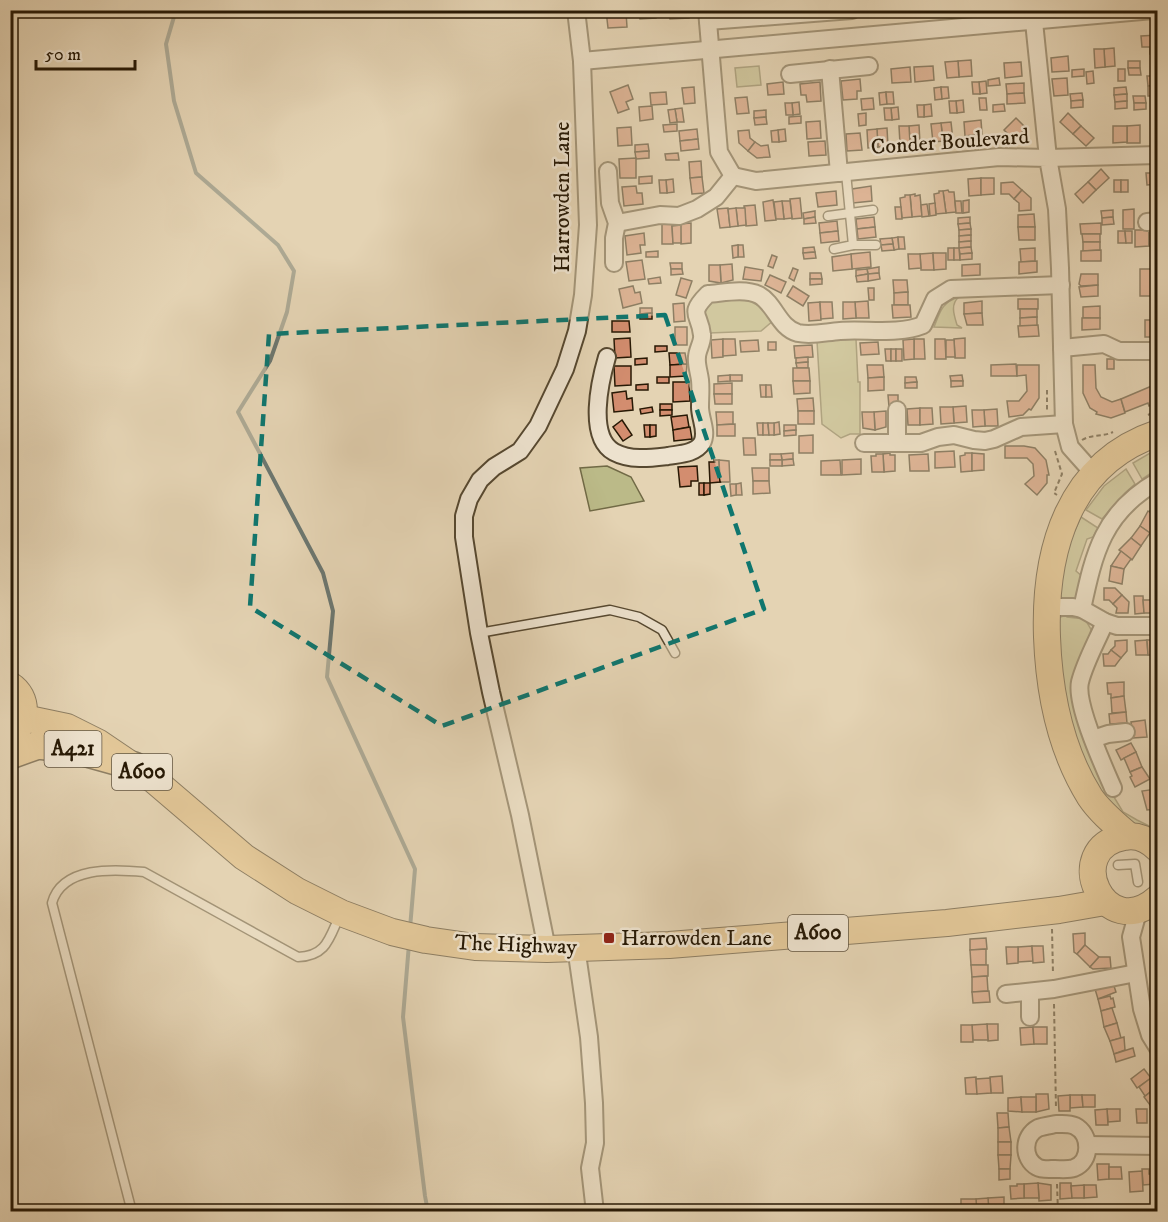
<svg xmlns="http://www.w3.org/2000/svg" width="1168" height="1222" font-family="'IM FELL DW Pica',serif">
  <rect width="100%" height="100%" fill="#e4d3b3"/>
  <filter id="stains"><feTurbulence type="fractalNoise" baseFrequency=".00333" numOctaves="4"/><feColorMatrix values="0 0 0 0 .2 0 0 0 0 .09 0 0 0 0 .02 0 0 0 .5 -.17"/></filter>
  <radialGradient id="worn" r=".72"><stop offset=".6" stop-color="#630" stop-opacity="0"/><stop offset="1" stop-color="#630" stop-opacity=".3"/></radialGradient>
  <g fill="#bbba88" stroke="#716a46" stroke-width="1.5">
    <polygon points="759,66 761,85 737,87 735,68"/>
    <path d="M 959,297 C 950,304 954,315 957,325 L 962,328 L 934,327 C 940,312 942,302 959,297 Z"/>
    <path d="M 746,299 L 763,308 L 774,320 L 761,331 L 709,333 C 707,327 703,315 705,309 C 709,296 736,300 746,299 Z"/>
    <polygon points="856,339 858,382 860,382 860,434 850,434 841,438 822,424 817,341"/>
    <polygon points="1157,449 1157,469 1142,479 1133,463"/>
    <polygon points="607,466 631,477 644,501 590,511 580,468"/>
    <polygon points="1126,469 1135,484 1125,493 1102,519 1086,510 1104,486"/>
    <path d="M 1081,517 L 1098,528 L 1093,537 L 1087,539 L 1076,571 L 1083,577 L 1076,599 L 1062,599 C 1052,582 1073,534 1081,517 Z"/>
    <polygon points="1066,615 1067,617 1085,619 1092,631 1087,641 1092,643 1078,665 1071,685 1078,721 1091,759 1123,812 1137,820 1157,830 1157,840 1136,829 1109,806 1065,728 1058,618"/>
  </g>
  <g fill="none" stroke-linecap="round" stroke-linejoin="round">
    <g stroke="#6c7770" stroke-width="4">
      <polyline points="176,10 166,44 174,101 196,173 278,245 294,271 287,312 270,361 238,412 323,573 333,611 327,677 415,869 410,928"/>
      <polyline points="409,944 403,1017 425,1196 428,1212"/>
    </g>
  </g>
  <g fill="#d38d6f" stroke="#271905" stroke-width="1.5">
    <polygon points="606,10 626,12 627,27 608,28"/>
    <polygon points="639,10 655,10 656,18 640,19"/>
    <polygon points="669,10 688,10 689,18 670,19"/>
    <polygon points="1158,35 1158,54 1150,54 1150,47 1142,47 1141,36"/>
    <polygon points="1114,48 1115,66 1105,67 1104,49"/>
    <polygon points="1094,49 1104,49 1105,67 1095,68"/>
    <polygon points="1068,56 1069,71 1052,72 1051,58"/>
    <polygon points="971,60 972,76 959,77 958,61"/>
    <polygon points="958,61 959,77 947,78 945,62"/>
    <rect x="1128" y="61" width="12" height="7"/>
    <polygon points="1021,62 1022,76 1005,78 1004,63"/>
    <polygon points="933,66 934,80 915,82 914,67"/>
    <polygon points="910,67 911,82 892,83 891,69"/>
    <polygon points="1128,68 1140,68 1141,75 1129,75"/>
    <polygon points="1084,69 1084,76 1072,77 1072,70"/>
    <rect x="1118" y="69" width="7" height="12"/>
    <polygon points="1093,71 1094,83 1087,84 1086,72"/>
    <polygon points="1147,76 1158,76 1158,86 1148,86"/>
    <polygon points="999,78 1000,85 988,86 988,80"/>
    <polygon points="1067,78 1068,95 1054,96 1052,79"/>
    <polygon points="860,79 861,91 857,91 857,99 843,100 841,81"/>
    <polygon points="986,81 987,93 980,94 979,82"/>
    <polygon points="783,82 784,94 768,95 767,84"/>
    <polygon points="820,82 821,101 807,102 806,95 801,95 800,84"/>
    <polygon points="972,82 979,82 980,94 973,94"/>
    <polygon points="1024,83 1024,93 1007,94 1006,84"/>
    <polygon points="628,85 633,99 626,102 629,109 618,113 610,92"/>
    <rect x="1148" y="86" width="10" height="10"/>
    <polygon points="694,87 695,103 684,104 682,88"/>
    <polygon points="941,87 942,99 935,100 934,88"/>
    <polygon points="941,87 948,87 949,98 942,99"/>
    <polygon points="1126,87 1127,94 1114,95 1114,88"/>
    <polygon points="666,92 667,104 651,105 650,93"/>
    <polygon points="886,92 887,104 880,105 879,93"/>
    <polygon points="886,92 893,92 894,104 887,104"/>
    <polygon points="1024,93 1025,103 1007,104 1007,94"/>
    <polygon points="1082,93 1083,100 1071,101 1070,94"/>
    <polygon points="1127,94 1127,101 1115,102 1114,95"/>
    <polygon points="1133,96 1145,96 1146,103 1134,103"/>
    <polygon points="747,97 749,113 737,114 735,98"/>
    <polygon points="873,98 874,109 862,110 861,99"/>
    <polygon points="979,98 986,98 987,110 980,110"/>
    <polygon points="963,100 964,112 957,113 956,101"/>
    <polygon points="1083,100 1083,107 1071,108 1071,101"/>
    <polygon points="949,101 956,101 957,113 950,113"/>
    <polygon points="1127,101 1127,108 1115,109 1115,102"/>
    <polygon points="799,102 800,114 793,115 792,103"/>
    <polygon points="785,103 792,103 793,115 786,115"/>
    <polygon points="1134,103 1146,103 1146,109 1134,110"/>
    <polygon points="931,104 932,116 924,117 924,105"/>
    <polygon points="1004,104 1005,111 993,112 993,105"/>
    <polygon points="917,105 924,105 924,117 918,117"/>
    <polygon points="652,106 653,119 640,121 639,107"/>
    <polygon points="898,107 899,119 892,120 891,108"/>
    <polygon points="682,108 684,122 677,122 675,109"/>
    <polygon points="884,108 891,108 892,120 885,120"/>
    <polygon points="675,109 677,122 670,123 668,110"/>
    <polygon points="766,110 766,117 754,118 754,111"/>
    <polygon points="866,113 866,125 859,126 858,114"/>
    <polygon points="1068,113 1081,126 1073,134 1060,122"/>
    <polygon points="801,116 801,123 789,124 789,117"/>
    <polygon points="766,117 767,124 755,125 754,118"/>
    <polygon points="1016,118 1026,128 1014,140 1004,130"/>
    <polygon points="981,120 982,134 965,136 964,122"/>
    <polygon points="820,121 821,138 807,139 806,122"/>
    <polygon points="951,122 953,140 943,141 941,123"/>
    <polygon points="941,123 943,141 933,142 931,124"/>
    <polygon points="677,124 677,131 664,132 663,125"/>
    <polygon points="919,125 920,143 910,143 909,126"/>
    <polygon points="1140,125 1140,143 1127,143 1127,126"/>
    <polygon points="899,126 909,126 910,143 900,144"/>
    <polygon points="1081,126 1094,138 1086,146 1073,134"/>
    <polygon points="1113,126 1127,126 1127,142 1113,143"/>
    <polygon points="631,127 632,145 618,146 617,128"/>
    <polygon points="887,128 888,146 878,147 877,129"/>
    <polygon points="697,129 698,139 680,141 679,131"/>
    <polygon points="785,129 786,141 779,142 778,130"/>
    <polygon points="877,129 878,147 868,148 867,130"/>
    <polygon points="749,130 750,138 755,142 748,151 739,143 738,131"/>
    <polygon points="778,130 779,142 772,142 771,131"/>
    <polygon points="860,133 862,150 847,151 846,134"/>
    <polygon points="698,139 699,149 681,151 680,141"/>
    <polygon points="825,141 826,155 809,156 808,142"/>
    <polygon points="755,142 761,146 768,145 770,157 757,158 748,151"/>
    <polygon points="648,144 649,151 635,152 635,145"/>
    <polygon points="649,151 649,158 636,159 635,152"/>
    <polygon points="678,153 679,160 666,160 665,154"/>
    <polygon points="636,158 636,178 620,178 619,159"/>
    <polygon points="701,161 702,177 690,178 689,162"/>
    <polygon points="1101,169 1109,178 1096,190 1088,182"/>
    <polygon points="1146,173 1158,173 1158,184 1147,185"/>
    <polygon points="652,176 652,183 639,184 639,177"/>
    <polygon points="702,177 704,193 692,194 690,178"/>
    <polygon points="981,178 981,195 969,196 968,179"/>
    <polygon points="981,178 994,178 994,194 981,195"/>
    <polygon points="673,179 674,192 667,193 666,180"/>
    <polygon points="659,180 666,180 667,193 660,193"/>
    <rect x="1114" y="180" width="7" height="12"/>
    <rect x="1121" y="180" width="7" height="12"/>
    <polygon points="1013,182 1022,190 1014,199 1009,194 1001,194 1001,183"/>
    <polygon points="1088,182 1096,190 1083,203 1075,194"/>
    <polygon points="636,186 637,193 642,193 643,204 624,206 622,187"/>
    <polygon points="871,186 872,201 853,203 852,189"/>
    <rect x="1153" y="188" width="5" height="18"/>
    <polygon points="948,190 949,192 954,192 956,212 946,213 943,191"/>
    <polygon points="1022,190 1031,198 1031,210 1019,211 1019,203 1014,199"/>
    <polygon points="836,191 837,205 818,207 816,193"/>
    <polygon points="939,191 943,191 946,213 936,214 934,194 939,193"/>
    <polygon points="915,194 915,196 920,195 922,216 912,217 910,195"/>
    <polygon points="905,195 910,195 912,217 902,218 900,198 905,197"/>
    <polygon points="800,198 802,218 792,219 790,199"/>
    <polygon points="773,200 776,220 765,221 763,202"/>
    <polygon points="969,200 969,212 963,213 963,201"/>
    <polygon points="782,201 790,201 792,218 784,219"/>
    <polygon points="782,201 784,219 776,219 774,202"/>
    <polygon points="955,201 961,201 962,213 956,213"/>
    <polygon points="935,203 936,215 930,216 929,204"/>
    <polygon points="927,204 929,216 922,217 921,205"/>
    <polygon points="755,205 757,225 746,226 744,206"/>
    <polygon points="895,207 901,207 902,219 896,219"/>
    <polygon points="728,208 730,227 720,228 717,209"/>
    <polygon points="736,208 745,208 746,225 738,226"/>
    <polygon points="736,208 738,226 730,227 728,209"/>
    <polygon points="1134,209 1134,229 1123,229 1123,210"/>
    <polygon points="1113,210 1113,217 1102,218 1101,211"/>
    <polygon points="815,211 815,217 804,219 803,213"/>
    <polygon points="1034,214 1035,227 1018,227 1018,215"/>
    <polygon points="815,217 816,223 804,224 804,219"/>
    <polygon points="874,217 875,227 857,229 856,219"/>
    <polygon points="970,217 970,223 958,224 958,218"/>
    <polygon points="1113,217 1114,224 1102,225 1102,218"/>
    <polygon points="837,221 838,231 820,233 819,223"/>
    <polygon points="691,223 691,243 681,244 680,224"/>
    <polygon points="970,223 971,229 959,230 958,224"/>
    <polygon points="1101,223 1101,234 1081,234 1080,224"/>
    <polygon points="662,224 672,224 673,244 662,244"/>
    <polygon points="681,225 681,243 673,243 672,226"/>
    <polygon points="875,227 876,237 858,239 857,229"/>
    <polygon points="1018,227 1035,227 1035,240 1019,240"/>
    <polygon points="971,229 971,235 959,236 959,230"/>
    <polygon points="1135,230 1149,230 1149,246 1135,247"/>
    <rect x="1149" y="230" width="9" height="16"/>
    <polygon points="838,231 839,241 821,243 820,233"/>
    <polygon points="1118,231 1125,231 1126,243 1118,243"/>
    <polygon points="1125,231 1132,231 1132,243 1126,243"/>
    <polygon points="644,233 645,245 640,245 641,253 627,255 625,236"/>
    <polygon points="1082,234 1100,234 1100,242 1083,242"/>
    <polygon points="971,235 971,241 959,242 959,236"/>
    <polygon points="898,237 899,249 894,250 892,238"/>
    <polygon points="898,237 904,237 905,249 899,249"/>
    <polygon points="892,238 893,244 881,245 880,239"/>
    <polygon points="971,241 971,247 959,248 959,242"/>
    <polygon points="1083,242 1100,242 1100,250 1083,251"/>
    <polygon points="893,244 894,250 882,251 881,245"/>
    <polygon points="738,245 743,245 744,257 738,257"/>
    <polygon points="738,245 738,257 733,258 732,246"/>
    <polygon points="814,247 815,252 803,253 803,248"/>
    <polygon points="971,247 972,253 960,254 959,248"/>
    <rect x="948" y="248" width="6" height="12"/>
    <polygon points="954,248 959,248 960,260 954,260"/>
    <polygon points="1035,248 1035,261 1021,262 1020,249"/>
    <polygon points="1101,250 1101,261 1081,261 1081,251"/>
    <polygon points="658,251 658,257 646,257 646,252"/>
    <polygon points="815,252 816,258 804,259 803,253"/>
    <polygon points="870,252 871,267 852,269 851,254"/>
    <polygon points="933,253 934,270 921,270 920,254"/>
    <polygon points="933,253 946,253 946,269 934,270"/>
    <polygon points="972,253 972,259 960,260 960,254"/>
    <polygon points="851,254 852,269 833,271 832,257"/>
    <polygon points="908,254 920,254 921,268 909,269"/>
    <polygon points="772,255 777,257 773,268 768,266"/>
    <polygon points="642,260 645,279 629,281 626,262"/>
    <polygon points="1037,261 1037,272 1019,274 1019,262"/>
    <polygon points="670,263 682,263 682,269 671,269"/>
    <polygon points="732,264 733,280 721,283 720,265"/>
    <polygon points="980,264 980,275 962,276 962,265"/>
    <polygon points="709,265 720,265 721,283 709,281"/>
    <polygon points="745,267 763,270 761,281 743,279"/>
    <polygon points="879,267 879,273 868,274 867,269"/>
    <polygon points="793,268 798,270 794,281 789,278"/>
    <polygon points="671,269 682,269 683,274 671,275"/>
    <polygon points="867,269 868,274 856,276 856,270"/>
    <rect x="1140" y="269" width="11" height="27"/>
    <polygon points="810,273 821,273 822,279 810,279"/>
    <polygon points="879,273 880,279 868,281 868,274"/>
    <polygon points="868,274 868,281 857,282 856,276"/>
    <polygon points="1081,274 1098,274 1098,285 1081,286 1079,284"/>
    <polygon points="770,275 786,282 781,293 765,285"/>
    <polygon points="660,277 661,283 649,284 648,279"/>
    <polygon points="681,278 692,281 686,298 676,295"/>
    <polygon points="810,279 822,279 822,284 810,285"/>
    <polygon points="893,280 907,280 908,292 894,293"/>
    <polygon points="1098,285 1098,296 1081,297 1079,287"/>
    <polygon points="633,286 635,293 640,292 642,303 623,308 619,289"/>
    <polygon points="793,286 809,296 803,306 787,296"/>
    <polygon points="868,288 874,288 874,300 869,300"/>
    <polygon points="908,292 908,305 894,305 894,293"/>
    <rect x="1018" y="299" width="20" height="10"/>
    <polygon points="868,301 869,318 856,318 855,302"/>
    <polygon points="982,301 982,313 964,314 964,303"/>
    <polygon points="820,302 821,320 809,321 808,303"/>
    <polygon points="820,302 832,302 833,318 821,319"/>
    <polygon points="843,302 855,302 856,318 843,319"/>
    <polygon points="684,303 685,321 674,322 673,304"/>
    <polygon points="892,305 910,305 911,317 893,318"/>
    <polygon points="1100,306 1100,318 1083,318 1083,307"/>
    <polygon points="640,308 652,308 652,313 640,314"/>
    <polygon points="1020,309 1037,309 1037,317 1020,318"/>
    <polygon points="652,313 652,319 640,319 640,314"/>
    <polygon points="982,313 983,325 967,325 964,314"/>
    <polygon points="1037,317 1037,326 1020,326 1020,318"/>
    <polygon points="1082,318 1100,318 1100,329 1082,330"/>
    <rect x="1145" y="320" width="9" height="17"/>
    <rect x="1154" y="320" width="4" height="17"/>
    <polygon points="612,321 629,321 630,332 612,332"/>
    <polygon points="1038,325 1039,336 1019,337 1018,326"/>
    <rect x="675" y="327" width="12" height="18"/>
    <polygon points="630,338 631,357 615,358 614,339"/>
    <polygon points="965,338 965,358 955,358 954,339"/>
    <polygon points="723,339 723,357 712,358 711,340"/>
    <polygon points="723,339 735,339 736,355 723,356"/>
    <polygon points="914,339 924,339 925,359 914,359"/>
    <polygon points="914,339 914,359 904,360 903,340"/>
    <polygon points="935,339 945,339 946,359 935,359"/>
    <polygon points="758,340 759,351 741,352 740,341"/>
    <polygon points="946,340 954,340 955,357 946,357"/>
    <rect x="768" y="342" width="8" height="8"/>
    <polygon points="878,342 879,354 861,355 860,343"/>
    <polygon points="812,345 813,357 795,358 794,346"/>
    <polygon points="655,346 667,346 667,351 655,352"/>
    <polygon points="885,349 891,349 891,361 886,361"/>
    <rect x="891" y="349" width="5" height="12"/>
    <rect x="896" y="349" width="6" height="12"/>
    <polygon points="669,353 685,353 687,364 670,365"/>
    <polygon points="808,357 808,362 796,363 796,358"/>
    <polygon points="647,358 647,364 635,365 635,359"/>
    <rect x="1107" y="359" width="7" height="10"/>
    <polygon points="808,362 808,368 797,368 796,363"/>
    <polygon points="687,364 686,376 670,377 670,365"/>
    <polygon points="1016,364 1017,376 991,376 991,365"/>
    <polygon points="867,365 883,365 884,377 868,378"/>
    <polygon points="1017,365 1039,365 1039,398 1031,410 1029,409 1023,415 1009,417 1007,401 1019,401 1027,391 1026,375 1017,376"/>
    <polygon points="1083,365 1095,365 1096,388 1101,397 1112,402 1121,399 1125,413 1111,418 1096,414 1097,412 1090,408 1083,393"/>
    <polygon points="614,366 631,366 631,385 615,386"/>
    <polygon points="793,368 809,368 810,381 793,381"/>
    <rect x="730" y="375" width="12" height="6"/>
    <polygon points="730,375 730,381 718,382 718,376"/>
    <polygon points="962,375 963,381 951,381 950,376"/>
    <rect x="657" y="377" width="12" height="6"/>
    <polygon points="884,377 884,390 868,391 868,378"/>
    <polygon points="905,377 916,377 917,382 905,383"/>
    <polygon points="793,381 810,381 810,393 794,394"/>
    <polygon points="951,381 963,381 963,386 951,387"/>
    <polygon points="673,382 689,382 690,401 673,402"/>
    <polygon points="917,382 917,388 905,388 905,383"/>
    <polygon points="732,383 732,394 714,394 714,384"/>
    <polygon points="648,384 648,390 636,390 636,385"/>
    <polygon points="760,385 766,385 766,397 761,397"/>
    <polygon points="766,385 771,385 772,397 766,397"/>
    <polygon points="1154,385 1155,387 1158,387 1158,402 1149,406 1148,403 1125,412 1121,399"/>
    <polygon points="626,391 627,399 632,398 633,410 614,412 612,393"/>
    <polygon points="714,394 732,394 732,404 715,404"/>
    <polygon points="888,395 898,395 898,407 889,407"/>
    <polygon points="813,398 814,411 798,411 797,399"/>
    <rect x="660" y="404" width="12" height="6"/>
    <polygon points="966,406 967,422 954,423 953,407"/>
    <polygon points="652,407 653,412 641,414 640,409"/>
    <polygon points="940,407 953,407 954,423 941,424"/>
    <polygon points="920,408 920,425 908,425 907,409"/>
    <polygon points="920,408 932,408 933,424 920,425"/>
    <polygon points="997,409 998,426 985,426 984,410"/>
    <polygon points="660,410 672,410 672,415 660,416"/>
    <polygon points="972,410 984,410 985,426 973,427"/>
    <rect x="798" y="411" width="16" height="13"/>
    <polygon points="886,411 886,427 875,430 874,412"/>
    <polygon points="716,412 733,412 733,424 717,425"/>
    <polygon points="862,412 874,412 875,430 863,428"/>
    <polygon points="687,415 689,427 673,430 671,417"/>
    <polygon points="622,420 632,435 623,441 613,427"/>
    <polygon points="779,422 780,434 774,435 774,423"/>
    <polygon points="757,423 763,423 763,435 758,435"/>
    <polygon points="763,423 768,423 769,435 763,435"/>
    <polygon points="768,423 774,423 774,435 769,435"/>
    <polygon points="735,424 735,436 717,436 717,425"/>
    <polygon points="644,425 650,425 650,437 645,437"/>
    <polygon points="650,425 656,425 656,436 650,437"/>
    <polygon points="784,425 796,425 796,430 784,431"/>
    <polygon points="690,427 692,439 674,441 673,430"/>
    <polygon points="796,430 796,435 784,436 784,431"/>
    <polygon points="813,435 813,453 799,453 799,436"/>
    <polygon points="743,438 755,438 756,455 744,455"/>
    <polygon points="1005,446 1024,446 1035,448 1046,460 1049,475 1047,475 1047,483 1037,495 1025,484 1034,476 1033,464 1027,458 1005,458"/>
    <polygon points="954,451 955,467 935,468 935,452"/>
    <polygon points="793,453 793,459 782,460 781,454"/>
    <polygon points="890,453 890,455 895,455 895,471 884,472 883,454"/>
    <polygon points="965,453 972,453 972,471 961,472 960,456 965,455"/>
    <polygon points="972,453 984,454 984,470 972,471"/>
    <polygon points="770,454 781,454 782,460 770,460"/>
    <polygon points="876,454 883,454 884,472 872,472 871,456 876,456"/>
    <polygon points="928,454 929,471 910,471 909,455"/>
    <polygon points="793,459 794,465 782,466 782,460"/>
    <polygon points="861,459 861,474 842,475 842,460"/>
    <polygon points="714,460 719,460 720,482 710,483 709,462 715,462"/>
    <polygon points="719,460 729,461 730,482 720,482"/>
    <rect x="770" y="460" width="12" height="6"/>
    <polygon points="840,460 841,475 821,475 821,461"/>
    <polygon points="697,466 698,481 691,481 691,486 680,487 678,467"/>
    <polygon points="752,468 769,468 769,481 753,481"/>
    <polygon points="753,481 769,481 770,493 753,494"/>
    <rect x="699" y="483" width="5" height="12"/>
    <polygon points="704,483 710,483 710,494 704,495"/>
    <polygon points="741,483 742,495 736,495 736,484"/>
    <polygon points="730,484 736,484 736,495 731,496"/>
    <polygon points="1157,502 1158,502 1158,518 1149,512"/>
    <polygon points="1148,511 1158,518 1158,526 1150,533 1140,526"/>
    <polygon points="1140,526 1150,533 1141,546 1131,538"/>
    <polygon points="1131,538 1141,546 1132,560 1119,550"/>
    <polygon points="1121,551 1131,559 1124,569 1111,566"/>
    <polygon points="1111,566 1124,569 1122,584 1109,581"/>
    <polygon points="1104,588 1115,588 1122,595 1113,604 1109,600 1104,600"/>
    <polygon points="1122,595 1129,602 1128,613 1116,613 1117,608 1113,604"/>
    <polygon points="1134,596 1143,596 1144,613 1135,614"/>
    <polygon points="1143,600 1153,600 1153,613 1144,613"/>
    <rect x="1153" y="600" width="5" height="13"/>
    <polygon points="1127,640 1127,651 1121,658 1111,650 1115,646 1115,641"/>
    <polygon points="1147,640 1148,655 1136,655 1135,641"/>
    <polygon points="1147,640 1158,640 1158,655 1148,655"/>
    <polygon points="1111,650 1121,658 1115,666 1104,666 1103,654 1108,654"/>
    <polygon points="1124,682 1124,696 1111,698 1111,694 1108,694 1107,683"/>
    <polygon points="1124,696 1126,712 1112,713 1111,698"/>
    <polygon points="1126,712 1127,723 1110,724 1109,714"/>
    <polygon points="1145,720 1147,737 1133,738 1131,722"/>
    <polygon points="1131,743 1136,752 1121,760 1116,750"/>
    <polygon points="1136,752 1142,767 1130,772 1124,758"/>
    <polygon points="1142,767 1150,779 1135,787 1130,777 1132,776 1130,772"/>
    <polygon points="1156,789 1156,809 1147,810 1142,791"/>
    <polygon points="1085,933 1085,945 1077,954 1074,952 1073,934"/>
    <polygon points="986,938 987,949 970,950 970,939"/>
    <polygon points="1085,945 1099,957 1090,967 1077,954"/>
    <polygon points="1032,946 1033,961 1018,962 1018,947"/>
    <polygon points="1032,946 1043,946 1044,962 1033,963"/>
    <polygon points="1006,947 1018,947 1018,963 1007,964"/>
    <polygon points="986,949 986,965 971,965 970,950"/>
    <polygon points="1099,957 1110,957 1111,968 1093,969 1090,967"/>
    <polygon points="971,965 988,965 988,976 972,977"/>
    <polygon points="987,976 988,991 972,992 972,977"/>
    <polygon points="1113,983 1116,992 1098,999 1095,989"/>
    <polygon points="989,991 990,1002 973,1003 972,992"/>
    <polygon points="1110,996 1111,999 1113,998 1115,1007 1101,1011 1098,999"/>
    <polygon points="1112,1008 1117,1023 1104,1027 1101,1011"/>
    <polygon points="1117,1023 1121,1038 1110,1041 1104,1027"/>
    <polygon points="987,1024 998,1024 998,1040 988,1041"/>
    <polygon points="987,1024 988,1040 973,1040 972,1025"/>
    <polygon points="961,1025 972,1025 973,1042 961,1042"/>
    <polygon points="1033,1027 1034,1044 1021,1045 1020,1028"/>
    <polygon points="1033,1027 1047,1027 1047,1044 1034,1044"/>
    <polygon points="1124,1037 1125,1050 1114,1054 1110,1041"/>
    <polygon points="1133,1048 1135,1056 1116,1062 1114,1054"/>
    <polygon points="1144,1069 1151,1078 1137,1088 1131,1079"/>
    <polygon points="1002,1076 1003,1093 991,1093 990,1077"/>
    <polygon points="976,1077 977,1094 966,1094 965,1078"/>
    <polygon points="990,1078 991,1093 977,1094 976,1079"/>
    <polygon points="1151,1078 1157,1087 1145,1096 1139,1087"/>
    <polygon points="1157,1087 1158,1099 1150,1105 1144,1097"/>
    <polygon points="1036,1094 1048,1094 1049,1109 1036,1112"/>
    <polygon points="1070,1095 1082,1095 1083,1107 1070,1108"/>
    <polygon points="1070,1095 1070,1111 1059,1111 1058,1096"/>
    <polygon points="1082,1095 1095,1095 1095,1107 1083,1107"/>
    <polygon points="1021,1097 1022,1112 1008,1111 1008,1098"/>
    <polygon points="1021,1097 1036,1097 1036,1112 1022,1112"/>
    <polygon points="1107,1109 1120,1109 1120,1121 1108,1122"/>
    <polygon points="1107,1109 1108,1125 1096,1125 1095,1110"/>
    <polygon points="1136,1109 1147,1109 1147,1123 1137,1123"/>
    <polygon points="997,1113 1008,1113 1009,1127 998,1128"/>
    <polygon points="1009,1127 1011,1142 998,1142 998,1128"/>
    <rect x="998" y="1142" width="13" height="13"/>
    <polygon points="998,1155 1011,1155 1010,1169 999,1169"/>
    <polygon points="1097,1164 1109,1164 1109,1179 1098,1180"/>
    <polygon points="1109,1167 1121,1167 1122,1179 1109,1179"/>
    <polygon points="999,1169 1010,1169 1010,1179 999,1180"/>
    <polygon points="1142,1169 1149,1169 1149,1174 1155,1174 1155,1184 1143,1185"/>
    <polygon points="1142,1171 1143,1191 1130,1192 1129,1172"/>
    <polygon points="1038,1183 1051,1185 1051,1200 1039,1201"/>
    <polygon points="1038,1183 1039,1198 1024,1198 1024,1184"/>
    <polygon points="1060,1183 1071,1183 1072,1198 1060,1199"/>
    <polygon points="1017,1184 1024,1184 1024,1198 1011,1199 1010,1186 1017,1186"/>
    <polygon points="1084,1185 1096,1185 1097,1197 1084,1198"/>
    <polygon points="1084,1185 1084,1198 1072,1198 1071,1186"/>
    <polygon points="1004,1197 1004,1212 989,1212 988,1198"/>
    <polygon points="988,1198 989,1212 977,1212 976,1199"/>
    <polygon points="961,1199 976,1199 977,1212 961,1212"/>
  </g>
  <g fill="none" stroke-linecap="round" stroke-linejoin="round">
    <defs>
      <g id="service">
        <polyline points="828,216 873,210"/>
        <polyline points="853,245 876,245"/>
        <polyline points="834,249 853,245 846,173"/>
        <polyline points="479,633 610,610 639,617 662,630 675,653"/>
        <polyline points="1118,865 1135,864 1138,882"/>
        <path d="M 132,1212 L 52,903 C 62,866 114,869 144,872 L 298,957 C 326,956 329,939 339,917"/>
      </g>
      <g id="minor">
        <polyline points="707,10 719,152 733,176"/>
        <polyline points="1033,12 1048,158 1158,155"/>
        <polyline points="708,21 852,10"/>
        <polyline points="582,61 1153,10"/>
        <polyline points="830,69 839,173"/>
        <polyline points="790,74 869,66"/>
        <polyline points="608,171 610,203 617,223 614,238 614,263"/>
        <polyline points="733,176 756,181 999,157 1048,158 1057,209 1060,268 1064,424 1070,447 1094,474"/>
        <polyline points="1147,222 1158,221"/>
        <polyline points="617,223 660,215 679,216 697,209 716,197 733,176"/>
        <polyline points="1062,348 1104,344 1119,351 1158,351"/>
        <path d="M 607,357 C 600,381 587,437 614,452 C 631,461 651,458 668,456 C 679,454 695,454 702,443 C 708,432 700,419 700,407 C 700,398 701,389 700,380 C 699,372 696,364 697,357 C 697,350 703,342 702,335 C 700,313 687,315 708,294 C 723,293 744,288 759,295 C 775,304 779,328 798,333 C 812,336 826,332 840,331 C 867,329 898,335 923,325 L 935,299 L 951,289 L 1061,285"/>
        <polyline points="864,443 921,443 938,437 954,435 974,440 985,441 994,439 1021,427 1064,424"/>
        <polyline points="897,443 897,410"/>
        <polyline points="1046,607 1073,607 1082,609 1105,622 1117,626 1158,626"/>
        <path d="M 1082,609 C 1094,553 1103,512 1158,481"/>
        <path d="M 1105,622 C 1097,641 1085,662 1080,682 C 1075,704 1103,765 1113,788"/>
        <polyline points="1093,739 1108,734 1126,732"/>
        <polyline points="1143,908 1136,919 1131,937 1142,1009 1150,1035 1158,1048"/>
        <polyline points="576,947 589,1037 594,1103 595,1143 590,1168 595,1212"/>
        <polyline points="547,949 520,815 491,692 479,633 464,537 464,516 469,499 480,480 494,467 520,451 538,426 565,369 577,331 583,295 588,225 582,61 576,10"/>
        <polyline points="1030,993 1030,1017"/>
        <polyline points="1006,994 1054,989 1136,973"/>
        <path d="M 1056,1124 C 1062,1124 1069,1123 1075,1126 C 1091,1134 1092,1161 1074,1168 C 1068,1170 1061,1169 1055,1169 C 1049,1169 1042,1170 1037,1167 C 1022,1158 1023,1136 1038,1128 C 1043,1126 1051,1125 1056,1124 Z"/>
        <polyline points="1088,1145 1158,1146"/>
      </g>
      <g id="primary">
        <path d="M 10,685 C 29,697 28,724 10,736"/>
        <polyline points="24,718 67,727 99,743 155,781 244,857 297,891 341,913 392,932 426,940 475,947 547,949 669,945 947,923 1059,910 1105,902"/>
        <path d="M 1129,836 C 1115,824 1100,812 1090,797 C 1060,749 1049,692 1047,637 C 1044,551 1068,463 1158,433"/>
        <path d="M 1158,849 C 1149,840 1137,834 1124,837 C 1061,848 1104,946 1158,898"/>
      </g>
      <polyline id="trunk" points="10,755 38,745 73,749 134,766"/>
    </defs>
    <use href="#service" stroke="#564830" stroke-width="11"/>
    <use href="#minor" stroke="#564830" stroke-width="20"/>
    <use href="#primary" stroke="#271905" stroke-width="28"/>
    <use href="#trunk" stroke="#271905" stroke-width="30"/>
    <g stroke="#271905" stroke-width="2" stroke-dasharray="4.5 3" stroke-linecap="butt">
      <polyline points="1047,390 1047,411"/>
      <polyline points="1148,415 1158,410"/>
      <path d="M 1082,440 C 1092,434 1103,437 1113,432"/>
      <polyline points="1055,451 1062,474 1054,493 1057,495"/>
      <polyline points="1052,929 1053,974"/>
      <polyline points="1054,1004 1056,1109"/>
      <polyline points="1057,1184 1058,1212"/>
    </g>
    <use href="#service" stroke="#ede2ce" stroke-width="8"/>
    <use href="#minor" stroke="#ede2ce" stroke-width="16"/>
    <use href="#primary" stroke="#e2ba7a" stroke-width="26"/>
    <use href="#trunk" stroke="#e2ba7a" stroke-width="27"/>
  </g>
  <path d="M0 0H1168V1222H0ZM 665,315 L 764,609 L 442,726 L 250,607 L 269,334 Z" fill="#e4d3b3" fill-opacity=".55" fill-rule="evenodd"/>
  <path fill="none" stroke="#0f766e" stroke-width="4.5" stroke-dasharray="12 8" stroke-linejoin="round" d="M 665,315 L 764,609 L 442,726 L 250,607 L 269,334 Z"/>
  <rect fill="#8f2418" stroke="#ede2ce" stroke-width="2" x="603" y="932" width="12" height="12" rx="3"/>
  <g text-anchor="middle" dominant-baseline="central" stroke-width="5" stroke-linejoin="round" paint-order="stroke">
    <g fill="#ede2ce" stroke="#625541" stroke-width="1.5">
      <rect x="44.5" y="731" width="57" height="36" rx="4.5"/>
      <rect x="112" y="754" width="60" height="36" rx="4.5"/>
      <rect x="788" y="915" width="60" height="36" rx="4.5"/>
    </g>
    <g font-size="21" font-weight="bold" fill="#271905">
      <text x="73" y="749">A421</text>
      <text x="142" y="772">A600</text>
      <text x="818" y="933">A600</text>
    </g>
    <g font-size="22" fill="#271905" stroke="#ede2ce">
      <text transform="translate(950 142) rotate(-4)">Conder Boulevard</text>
      <text transform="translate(562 197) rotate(-90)">Harrowden Lane</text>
      <text transform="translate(516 945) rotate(2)">The Highway</text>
    </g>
    <g font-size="22" fill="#271905" stroke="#ede2ce" text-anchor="start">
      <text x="621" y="938">Harrowden Lane</text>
    </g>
  </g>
  <rect width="1168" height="1222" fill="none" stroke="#e4d3b3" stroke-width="36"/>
  <rect x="12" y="12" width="1144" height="1198" fill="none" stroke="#271905" stroke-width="3"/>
  <rect x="18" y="18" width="1132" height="1186" fill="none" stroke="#271905" stroke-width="1.5"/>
  <path d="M36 60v9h99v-9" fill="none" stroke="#271905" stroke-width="3"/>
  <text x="45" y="60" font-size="18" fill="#271905" stroke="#ede2ce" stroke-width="4.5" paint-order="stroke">50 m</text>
  <rect width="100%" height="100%" filter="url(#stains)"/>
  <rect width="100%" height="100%" fill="url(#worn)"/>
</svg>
